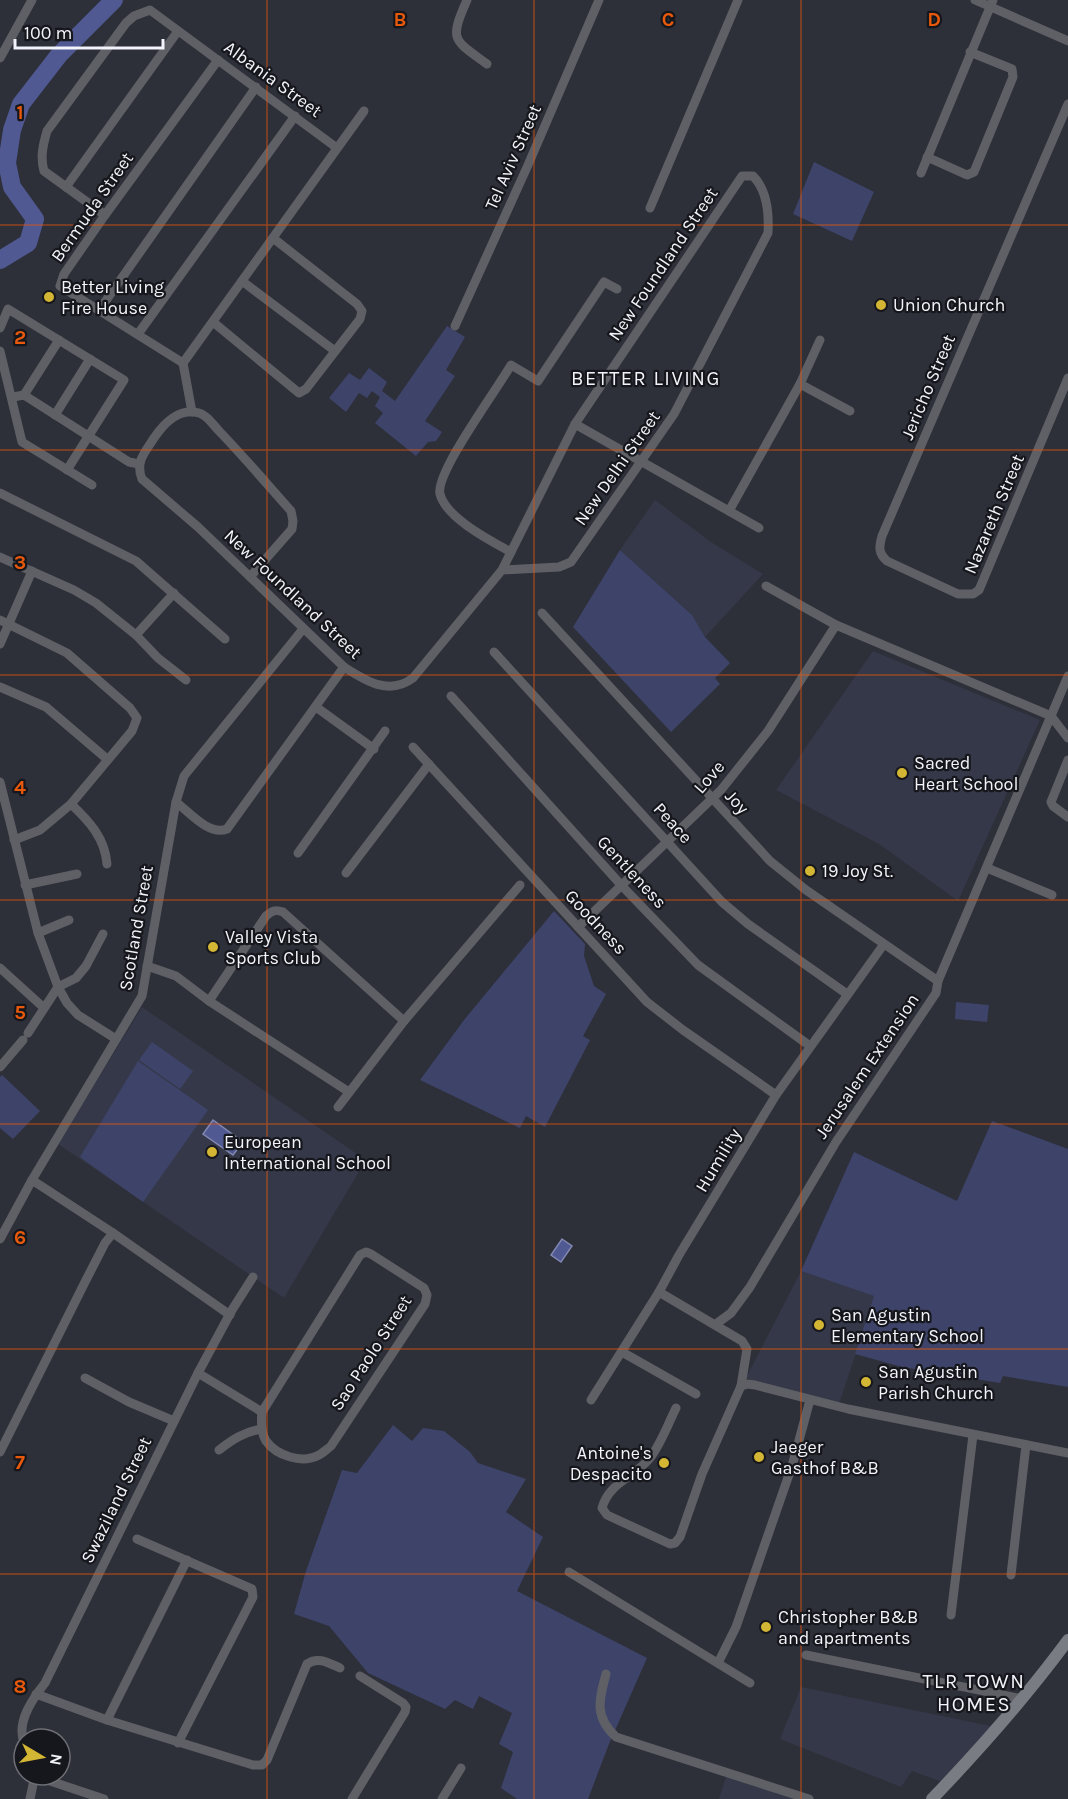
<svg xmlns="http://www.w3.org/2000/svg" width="1068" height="1799" font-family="Karla,sans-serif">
  <rect width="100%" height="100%" fill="#2d2f39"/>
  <g fill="#353848">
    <polygon points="655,500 711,542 763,574 705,637 692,615 620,550"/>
    <polygon points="873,651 1040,720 958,901 879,844 776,790"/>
    <polygon points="142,1007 366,1160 284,1298 58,1144"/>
    <polygon points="801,1271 875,1296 839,1404 746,1378"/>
    <polygon points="801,1687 991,1726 942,1782 912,1771 901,1787 780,1739"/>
    <polygon points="727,1773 806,1799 719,1799"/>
  </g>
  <g fill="#3e4469">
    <polygon points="814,162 874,192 852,241 793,214"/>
    <polygon points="447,326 465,337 446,370 455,376 425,421 442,432 436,441 428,442 416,456 375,423 383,413 375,406 380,397 372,391 367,398 359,393 346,412 329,398 349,373 360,380 369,368 387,382 382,391 395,401"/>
    <polygon points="620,550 692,615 705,637 730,663 715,678 720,684 671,732 573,627"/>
    <polygon points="554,911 585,944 584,956 594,986 606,994 583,1036 590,1040 545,1127 526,1116 520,1128 420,1080 464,1020"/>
    <polygon points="956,1002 989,1005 987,1022 955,1019"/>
    <polygon points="152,1042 193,1071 180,1089 139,1060"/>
    <polygon points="138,1061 208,1110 143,1202 80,1157"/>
    <polygon points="2,1075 40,1111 13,1139 0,1128 0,1077"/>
    <polygon points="992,1121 1068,1149 1068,1387 1003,1376 1000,1383 902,1367 855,1354 874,1296 801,1271 854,1152 957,1201"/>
    <polygon points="393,1425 412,1441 423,1428 444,1431 470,1452 478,1463 526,1479 506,1512 543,1537 517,1591 647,1658 609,1744 588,1799 517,1799 501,1788 513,1752 499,1744 512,1713 479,1696 473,1709 455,1700 445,1709 368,1673 329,1626 294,1614 306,1571 342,1470 357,1473"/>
  </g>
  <g fill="#505992" stroke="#8188b2" stroke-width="1.5">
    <polygon points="213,1120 243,1142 233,1155 203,1134"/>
    <polygon points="562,1239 572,1246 561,1262 551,1255"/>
  </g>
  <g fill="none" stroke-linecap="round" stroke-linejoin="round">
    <polyline stroke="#505992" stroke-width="18" points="0,260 28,243 35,219 12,187 7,163 12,130 21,104 59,55 114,0"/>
    <g stroke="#5f6065" stroke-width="9">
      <path d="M 467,0 C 449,41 453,39 487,64"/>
      <polyline points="975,0 1068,41"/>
      <polyline points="0,58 32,0"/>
      <path d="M 1068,104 L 882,536 C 879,547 878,553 887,561 L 958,594 L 973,594 L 979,590 L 1068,378"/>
      <polyline points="927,157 967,175 974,172 1013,77 1012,69 970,52"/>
      <polyline points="921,173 993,0"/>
      <polyline points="66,187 178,31"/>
      <polyline points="650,208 738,0"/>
      <path d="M 105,215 L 44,171 C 40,157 43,145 47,131 L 126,23 L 134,16 L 150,10 L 337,148"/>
      <polyline points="242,281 335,351"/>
      <polyline points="100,309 256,87"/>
      <polyline points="213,322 299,393 306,389 360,319 362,311 357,304 273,238"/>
      <polyline points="455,326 528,165 599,0"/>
      <polyline points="0,328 8,309 124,380 67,470"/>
      <polyline points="138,334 295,116"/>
      <polyline points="0,351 22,442 92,485"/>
      <polyline points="183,363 60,286 64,274 105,215 218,60"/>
      <polyline points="183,363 364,111"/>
      <polyline points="183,363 192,412"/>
      <polyline points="800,384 850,411"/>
      <polyline points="24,395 59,340"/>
      <polyline points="13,397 24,395 129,462 139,464"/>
      <polyline points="55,415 90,359"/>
      <polyline points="575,424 759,528"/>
      <polyline points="0,493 136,561 225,639"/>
      <polyline points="729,511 800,384 820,340"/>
      <path d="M 511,552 C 491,541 446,518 440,494 C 435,473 498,388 511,365 L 538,381 L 604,282 L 617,289"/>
      <polyline points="0,557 74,590 96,603 136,635 158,658 186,680"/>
      <path d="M 250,577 L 292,529 L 293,521 L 291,511 C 267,484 244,457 220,432 C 214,426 207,415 199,413 C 180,407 164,423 154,438 C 145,452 135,462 142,479 L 198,527 L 344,667 C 366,681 389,696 413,678 L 502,570 L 575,424 L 742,176 L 753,176 C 767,190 769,215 768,233 L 674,414 L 571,562 L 559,567 L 502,570"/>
      <polyline points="766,586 836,625 1051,716 1068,738"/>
      <polyline points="542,613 770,861 806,890 938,981"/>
      <polyline points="0,620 67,653 130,708 137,718 132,731 71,804 40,830 14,840"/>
      <polyline points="136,635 174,593"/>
      <polyline points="0,644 32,571"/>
      <polyline points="494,652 722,902 748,924 847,994"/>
      <polyline points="0,687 46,707 107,759"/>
      <polyline points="451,696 622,886 698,965 810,1046"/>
      <polyline points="316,707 374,749"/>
      <polyline points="413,747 647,1002 683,1030 776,1095"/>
      <polyline points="1068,760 1051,802 1053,806 1068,817"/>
      <polyline points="0,782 38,933 58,987 67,1003 78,1015 116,1039"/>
      <path d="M 176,802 C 189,812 209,836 227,829 L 344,667"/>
      <path d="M 71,804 C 89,821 105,838 107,864"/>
      <polyline points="298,853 385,731"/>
      <polyline points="987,868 1052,895"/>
      <polyline points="346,873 429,764"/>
      <polyline points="25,885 77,874"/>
      <polyline points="578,927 721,790 768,731 836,625"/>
      <polyline points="38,933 69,920"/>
      <polyline points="147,966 176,976 209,1001 349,1092"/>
      <polyline points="0,968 43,1007"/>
      <path d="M 209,1001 L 266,916 C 272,911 275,909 283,912 L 404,1021"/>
      <polyline points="28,1033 58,987 76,978 86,966 103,934"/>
      <polyline points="0,1067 23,1040"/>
      <polyline points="338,1107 404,1021 520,885"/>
      <polyline points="32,1180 113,1233 230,1315"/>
      <polyline points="0,1239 32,1180 142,996 176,802 184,776 303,629"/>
      <path d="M 366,1252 L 371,1254 L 424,1288 L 427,1295 L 425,1304 L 331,1446 C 327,1449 323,1453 319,1455 C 302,1464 277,1456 266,1441 C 261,1433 261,1421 262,1412 L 360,1255 Z"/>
      <path d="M 659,1292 L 742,1341 L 747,1349 L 741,1386 L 702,1474 L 680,1537 L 675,1543 L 670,1544 L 607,1515 L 602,1508 C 609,1482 635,1477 650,1458 C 661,1444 668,1424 676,1408"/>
      <polyline points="716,1324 731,1313 750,1287 836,1142 936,993 938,981 1068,676"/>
      <polyline points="622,1352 696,1394"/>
      <polyline points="198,1373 262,1412"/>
      <polyline points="85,1378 129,1402 174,1421"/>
      <polyline points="741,1386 748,1384 755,1385 848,1409 1068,1453"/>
      <polyline points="591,1400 659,1292 679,1255 776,1095 884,944"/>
      <path d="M 219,1450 C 233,1439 244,1432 262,1429"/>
      <polyline points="0,1452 86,1280 105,1243 113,1233"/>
      <polyline points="137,1539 252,1589 253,1597 178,1743"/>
      <polyline points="569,1572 750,1683"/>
      <polyline points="1011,1575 1026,1445"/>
      <polyline points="951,1615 973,1435"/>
      <polyline points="806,1655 1023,1699"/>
      <polyline points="718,1663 736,1627 792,1466 810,1400"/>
      <path d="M 606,1674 C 599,1700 594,1717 616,1737 L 809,1799"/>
      <path d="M 36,1694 L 107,1720 L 253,1765 L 262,1765 L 267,1760 L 307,1664 C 318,1656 329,1663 340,1668"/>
      <polyline points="107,1720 187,1560"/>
      <path d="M 24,1742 C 16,1722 33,1698 45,1683 L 198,1373 L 232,1310 L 253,1277"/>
      <polyline points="35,1776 104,1799"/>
      <polyline points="30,1799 35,1775"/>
      <polyline points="352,1799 405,1712 406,1707 403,1703 360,1676"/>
      <polyline points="442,1799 461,1768"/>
    </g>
    <path stroke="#7a7c83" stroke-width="12" d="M 932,1799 C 981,1748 1026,1697 1068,1640"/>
  </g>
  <path fill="none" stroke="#e8590c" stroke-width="1.5" stroke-opacity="0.55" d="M 267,0 L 267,1799M 534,0 L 534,1799M 801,0 L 801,1799M 0,225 L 1068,225M 0,450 L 1068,450M 0,675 L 1068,675M 0,900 L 1068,900M 0,1124 L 1068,1124M 0,1349 L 1068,1349M 0,1574 L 1068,1574"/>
  <g fill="#d4b635" stroke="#16171c" stroke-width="2">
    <circle cx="49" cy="297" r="6"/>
    <circle cx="881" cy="305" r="6"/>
    <circle cx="902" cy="773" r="6"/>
    <circle cx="810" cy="871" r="6"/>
    <circle cx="213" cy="947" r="6"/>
    <circle cx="212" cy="1152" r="6"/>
    <circle cx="819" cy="1325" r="6"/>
    <circle cx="866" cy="1382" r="6"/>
    <circle cx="759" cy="1457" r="6"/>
    <circle cx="664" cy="1463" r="6"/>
    <circle cx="766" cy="1627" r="6"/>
  </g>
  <g text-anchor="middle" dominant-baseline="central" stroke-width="4.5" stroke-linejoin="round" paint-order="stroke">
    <g font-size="18" fill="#f3f4fb" stroke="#16171c">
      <text transform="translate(273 79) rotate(36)">Albania Street</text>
      <text transform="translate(513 157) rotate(-66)">Tel Aviv Street</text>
      <text transform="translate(92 207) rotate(-55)">Bermuda Street</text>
      <text transform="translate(663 264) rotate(-56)">New Foundland Street</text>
      <text transform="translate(928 387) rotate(-67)">Jericho Street</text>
      <text transform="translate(617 468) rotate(-55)">New Delhi Street</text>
      <text transform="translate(994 514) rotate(-67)">Nazareth Street</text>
      <text transform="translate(293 594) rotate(43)">New Foundland Street</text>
      <text transform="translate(709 777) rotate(-49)">Love</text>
      <text transform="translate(737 802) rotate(47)">Joy</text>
      <text transform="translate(673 823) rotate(48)">Peace</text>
      <text transform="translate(632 872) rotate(47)">Gentleness</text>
      <text transform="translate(596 922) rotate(47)">Goodness</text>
      <text transform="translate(136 928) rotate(-80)">Scotland Street</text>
      <text transform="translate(867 1066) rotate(-56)">Jerusalem Extension</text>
      <text transform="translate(718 1160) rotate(-59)">Humility</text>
      <text transform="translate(371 1353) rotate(-57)">Sao Paolo Street</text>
      <text transform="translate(116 1500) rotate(-64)">Swaziland Street</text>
    </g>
    <g font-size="18" fill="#f3f4fb" stroke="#16171c" text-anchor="start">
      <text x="61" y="287">Better Living<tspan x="61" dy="21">Fire House</tspan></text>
      <text x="893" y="305">Union Church</text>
      <text x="914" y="763">Sacred<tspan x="914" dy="21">Heart School</tspan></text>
      <text x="822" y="871">19 Joy St.</text>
      <text x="225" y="937">Valley Vista<tspan x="225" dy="21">Sports Club</tspan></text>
      <text x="224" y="1142">European<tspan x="224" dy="21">International School</tspan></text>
      <text x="831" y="1315">San Agustin<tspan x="831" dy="21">Elementary School</tspan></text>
      <text x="878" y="1372">San Agustin<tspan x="878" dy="21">Parish Church</tspan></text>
      <text x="771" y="1447">Jaeger<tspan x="771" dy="21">Gasthof B&amp;B</tspan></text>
      <text x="652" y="1453" text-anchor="end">Antoine's<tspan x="652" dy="21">Despacito</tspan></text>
      <text x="778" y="1617">Christopher B&amp;B<tspan x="778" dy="21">and apartments</tspan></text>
    </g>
    <g font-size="20" letter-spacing="1.5" fill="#f3f4fb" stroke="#16171c">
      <text x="646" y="378">BETTER LIVING</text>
      <text x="974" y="1681">TLR TOWN<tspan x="974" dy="23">HOMES</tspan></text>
    </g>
  </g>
  <g font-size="20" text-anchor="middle" font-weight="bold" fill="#e8590c" stroke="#16171c" stroke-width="4.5" stroke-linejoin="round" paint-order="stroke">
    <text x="400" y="26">B</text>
    <text x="668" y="26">C</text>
    <text x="934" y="26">D</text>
    <text x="20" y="119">1</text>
    <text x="20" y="344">2</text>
    <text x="20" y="569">3</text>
    <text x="20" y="794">4</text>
    <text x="20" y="1019">5</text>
    <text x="20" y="1244">6</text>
    <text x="20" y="1469">7</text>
    <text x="20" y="1693">8</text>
  </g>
  <g transform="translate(42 1757) rotate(100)"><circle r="28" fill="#16171c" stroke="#6e6f75" stroke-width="1.5"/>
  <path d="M0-4.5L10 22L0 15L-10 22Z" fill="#d4b635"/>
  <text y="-9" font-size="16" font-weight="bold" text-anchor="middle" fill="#f3f4fb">N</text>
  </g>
  <path d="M15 39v9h148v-9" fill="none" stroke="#f3f4fb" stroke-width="3"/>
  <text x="24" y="39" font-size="18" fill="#f3f4fb" stroke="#16171c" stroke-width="4.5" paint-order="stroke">100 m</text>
</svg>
